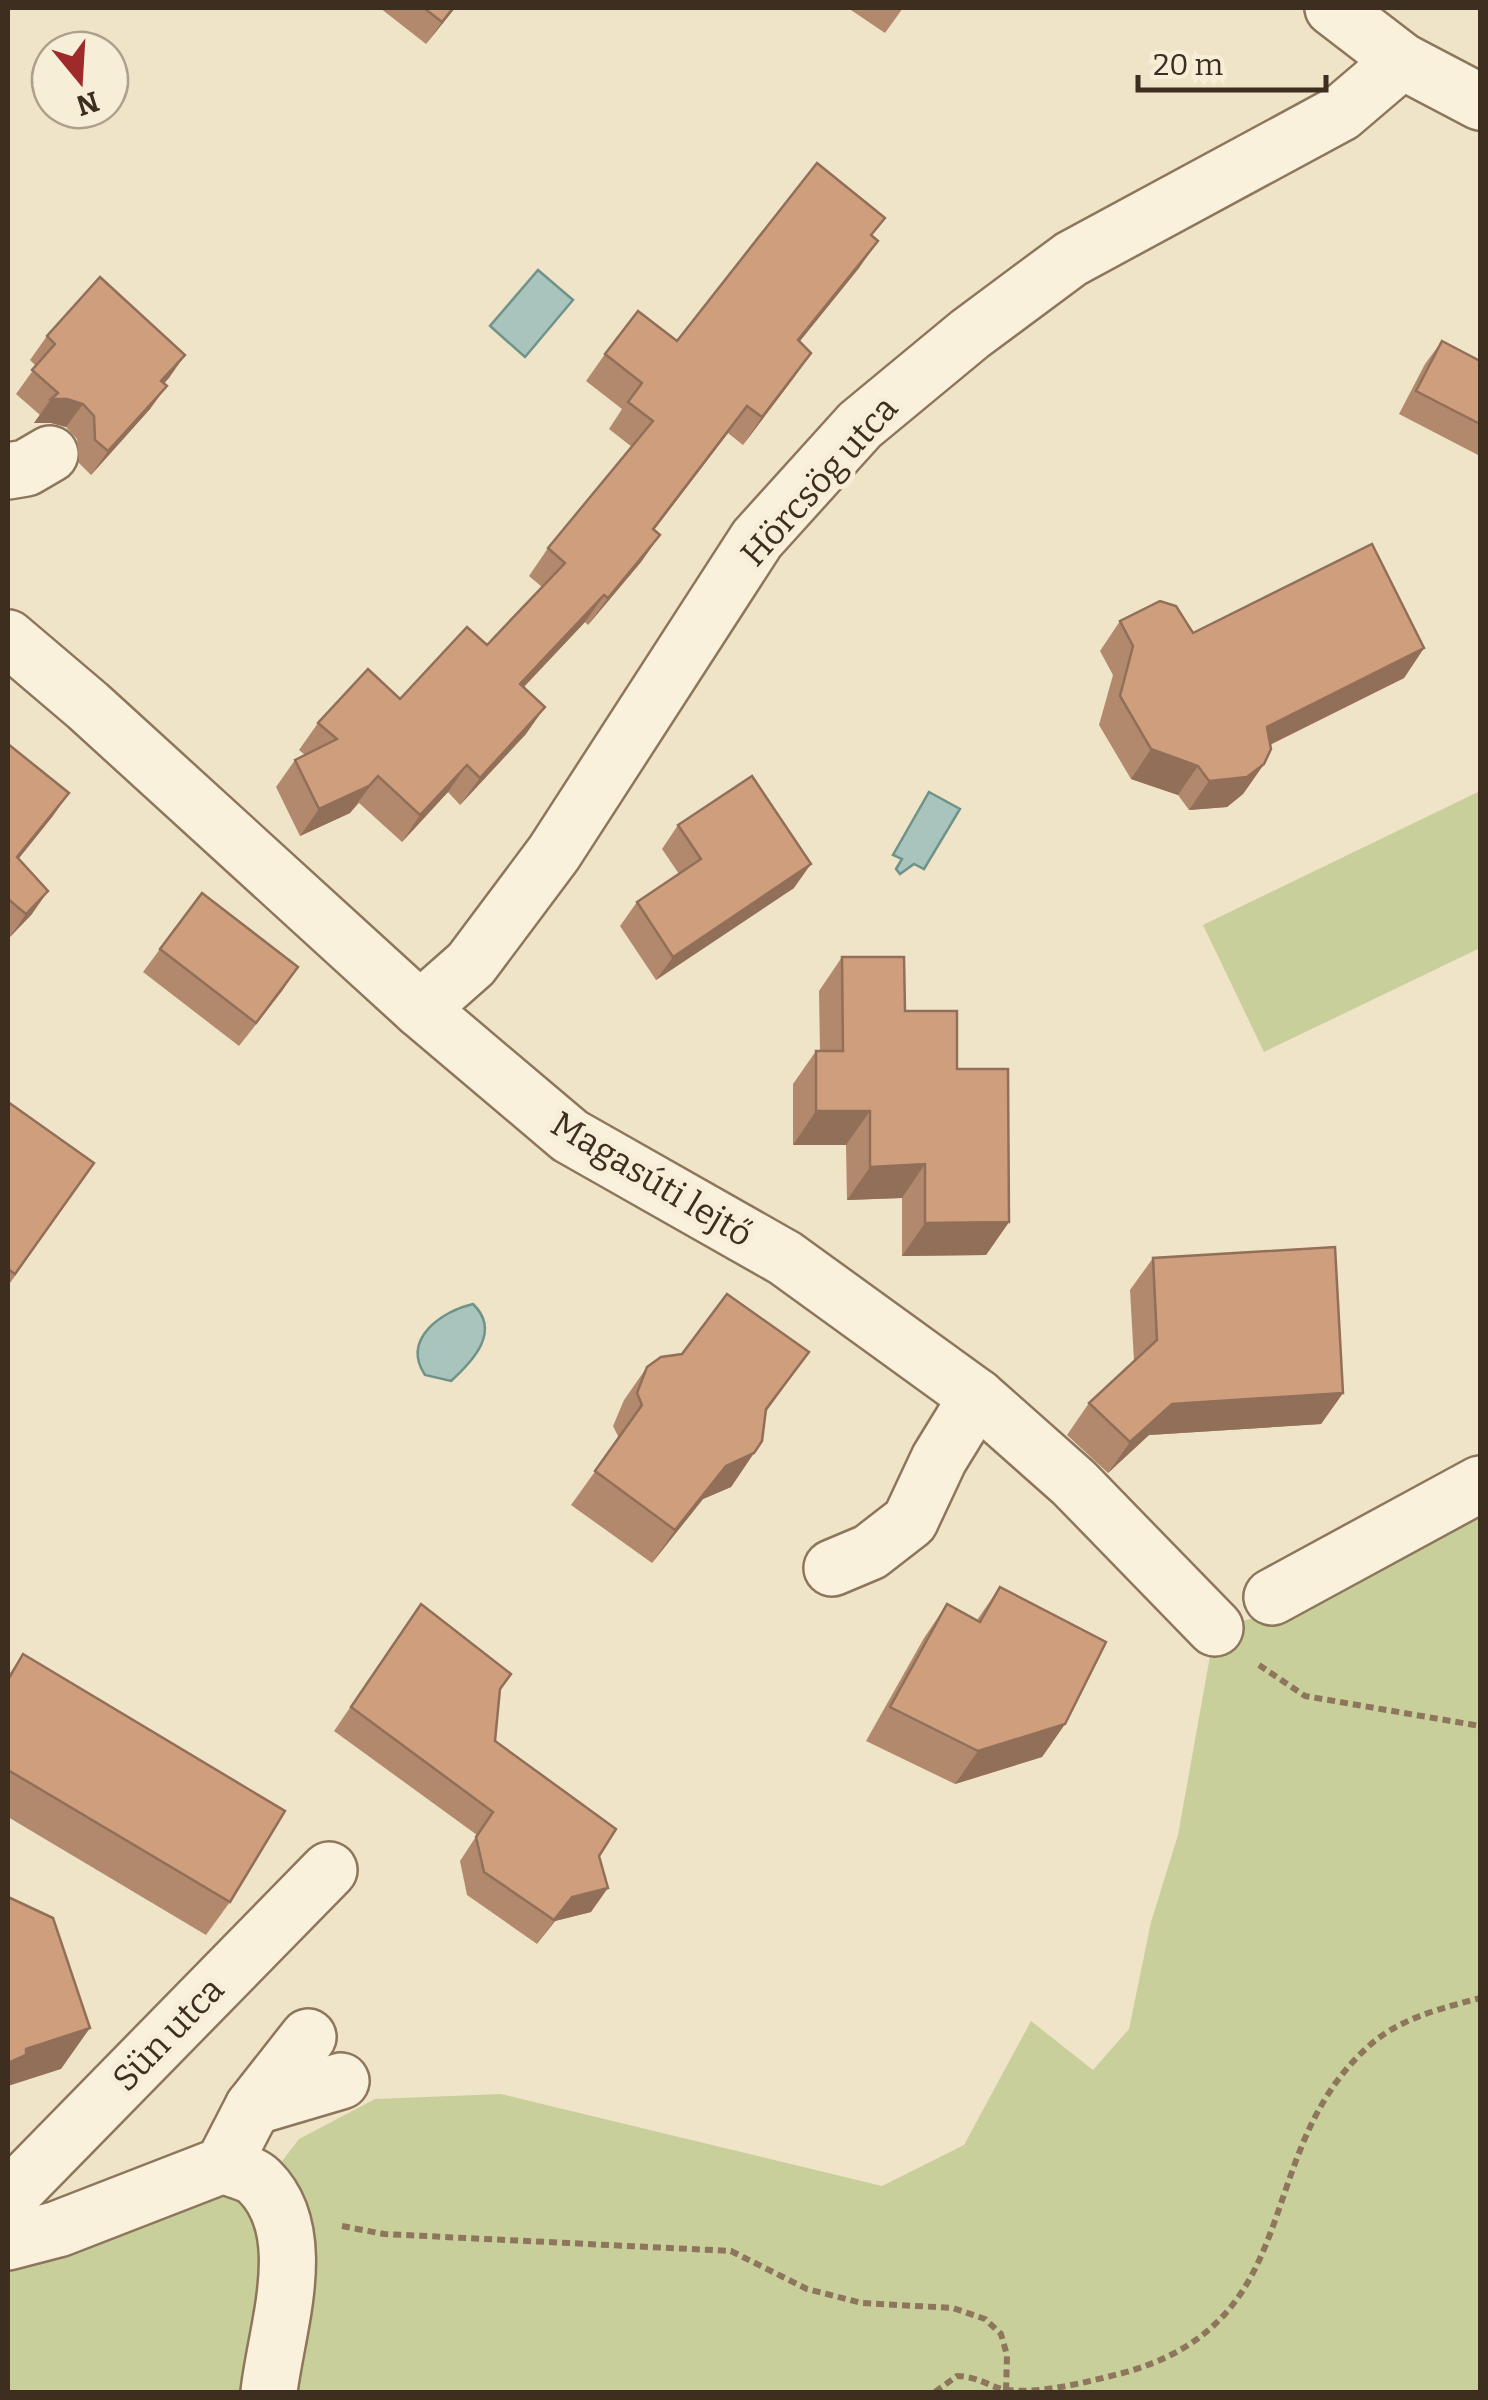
<svg xmlns="http://www.w3.org/2000/svg" width="1488" height="2400" font-family="Bitter,serif">
  <rect width="100%" height="100%" fill="#f0e4c8"/>
  <g fill="#c9cf9b">
    <polygon points="1480,791 1480,948 1264,1052 1203,925"/>
    <polygon points="1480,1503 1480,2392 8,2392 8,2242 276,2169 299,2139 375,2099 501,2094 882,2186 964,2145 1031,2021 1093,2070 1129,2029 1151,1922 1178,1835 1215,1628 1281,1611"/>
  </g>
  <g fill="#a9c4bc" stroke="#6f938a" stroke-width="2.5">
    <polygon points="538,270 573,300 525,357 490,326"/>
    <polygon points="929,792 960,809 924,869 914,864 900,874 896,869 902,859 893,855"/>
    <path d="M 473,1304 C 501,1331 474,1360 451,1381 L 425,1375 C 401,1339 442,1311 473,1304 Z"/>
  </g>
  <g fill="none" stroke-linecap="round" stroke-linejoin="round">
    <defs>
      <g id="minor">
        <polyline points="1333,8 1402,61 1480,102"/>
        <polyline points="8,471 26,468 50,454"/>
        <polyline points="8,638 88,706 420,1009 570,1136 785,1258 977,1397 1074,1483 1215,1628"/>
        <polyline points="420,1009 471,964 554,853 757,539 860,425 970,334 1071,259 1341,113 1402,61"/>
        <polyline points="832,1568 870,1552 910,1521 939,1459 977,1397"/>
        <polyline points="1272,1597 1480,1484"/>
        <polyline points="253,2107 341,2081"/>
        <path d="M 223,2165 C 234,2170 251,2173 259,2181 C 312,2233 276,2329 269,2392"/>
        <polyline points="8,2198 329,1870"/>
        <polyline points="8,2242 58,2229 223,2165 253,2107 308,2037"/>
      </g>
    </defs>
    <use href="#minor" stroke="#8d765c" stroke-width="60"/>
    <g stroke="#8d765c" stroke-width="6" stroke-dasharray="8 5" stroke-linecap="butt">
      <polyline points="1259,1665 1305,1696 1480,1726"/>
      <polyline points="342,2226 384,2234 731,2251 807,2289 862,2303 953,2308 985,2319 1001,2334 1007,2355 1006,2392"/>
      <path d="M 935,2392 L 957,2376 C 981,2377 991,2388 1007,2390 C 1042,2394 1086,2382 1119,2374 C 1312,2324 1248,2153 1370,2045 C 1400,2018 1443,2008 1480,1998"/>
    </g>
    <use href="#minor" stroke="#faf1dc" stroke-width="55"/>
  </g>
  <g fill="#b2896c">
    <polygon points="380,8 455,8 426,44"/>
    <polygon points="848,8 903,8 885,33"/>
    <polygon points="872,236 859,268 799,342 811,353 792,380 743,445 728,433 654,530 660,535 641,562 588,625 585,622 524,687 526,734 460,805 448,792 402,842 359,803 350,813 300,836 276,787 295,760 305,755 299,750 318,723 400,699 487,645 542,587 529,576 548,548 632,447 609,429 622,409 586,381 605,354 677,341"/>
    <polygon points="47,336 185,355 164,383 150,409 91,475 79,463 77,439 66,427 51,423 34,423 40,415 16,394 36,366 30,360"/>
    <polygon points="1442,341 1480,361 1480,456 1399,414 1425,364"/>
    <polygon points="1120,621 1193,633 1424,648 1404,678 1270,745 1264,764 1243,794 1227,807 1189,810 1178,795 1131,779 1099,725 1113,675 1100,651"/>
    <polygon points="8,744 69,793 52,817 18,859 32,914 9,938 8,936"/>
    <polygon points="678,825 794,888 656,980 620,926 637,902 679,874 662,849"/>
    <polygon points="160,949 298,967 239,1046 143,972"/>
    <polygon points="842,957 905,1011 957,1069 1009,1222 986,1255 902,1256 902,1198 847,1200 846,1145 793,1145 793,1084 816,1051 820,1051 819,991"/>
    <polygon points="8,1102 94,1163 8,1286"/>
    <polygon points="1153,1258 1343,1393 1321,1424 1149,1435 1108,1473 1067,1435 1089,1403 1134,1361 1130,1290"/>
    <polygon points="809,1352 766,1412 754,1453 731,1487 703,1499 652,1563 571,1505 619,1438 613,1426 624,1400 647,1367"/>
    <polygon points="1000,1587 1065,1724 1042,1757 955,1784 866,1741 924,1638 947,1604 977,1620"/>
    <polygon points="421,1604 500,1689 495,1741 599,1856 591,1912 555,1921 537,1944 467,1895 460,1861 477,1835 334,1731"/>
    <polygon points="23,1654 230,1902 206,1935 8,1817 8,1676"/>
  </g>
  <g fill="#916f58">
    <polygon points="453,8 455,8 426,44 442,22"/>
    <polygon points="878,241 859,268 779,367 798,340"/>
    <polygon points="811,353 792,380 743,445 762,417"/>
    <polygon points="185,355 169,378 145,405 161,381"/>
    <polygon points="167,386 150,409 91,475 108,451"/>
    <polygon points="51,399 67,399 83,404 66,427 51,423 34,423"/>
    <polygon points="747,406 728,433 634,556 653,529"/>
    <polygon points="660,535 641,562 588,625 608,598"/>
    <polygon points="604,595 585,622 501,711 520,684"/>
    <polygon points="1424,648 1404,678 1247,756 1267,727"/>
    <polygon points="545,707 526,734 460,805 480,778"/>
    <polygon points="1151,749 1198,766 1178,795 1131,779"/>
    <polygon points="1264,764 1243,794 1227,807 1189,810 1209,781"/>
    <polygon points="467,765 448,792 402,842 420,815"/>
    <polygon points="378,776 350,813 300,836 319,809"/>
    <polygon points="69,793 52,817 8,872 17,857"/>
    <polygon points="811,864 794,888 656,980 673,957"/>
    <polygon points="48,891 32,914 9,938 26,914"/>
    <polygon points="298,967 282,991 239,1046 256,1023"/>
    <polygon points="816,1111 870,1111 846,1145 793,1145"/>
    <polygon points="925,1164 902,1198 847,1200 870,1167"/>
    <polygon points="1009,1222 986,1255 902,1256 925,1223"/>
    <polygon points="1343,1393 1321,1424 1149,1435 1108,1473 1130,1442 1172,1404"/>
    <polygon points="754,1453 731,1487 703,1499 652,1563 675,1530 726,1466"/>
    <polygon points="1065,1724 1042,1757 955,1784 978,1751"/>
    <polygon points="608,1888 591,1912 555,1921 537,1944 572,1897"/>
    <polygon points="90,2028 61,2069 8,2086 8,2063 26,2049"/>
  </g>
  <g fill="#cf9f7d" stroke="#916f58" stroke-width="2.5">
    <polygon points="424,8 453,8 442,22"/>
    <polygon points="817,163 885,218 871,235 878,241 798,340 811,353 762,417 747,406 653,529 660,535 608,598 604,595 520,684 545,707 480,778 467,765 420,815 378,776 369,786 319,809 295,760 337,739 318,723 368,669 400,699 467,627 487,645 565,563 548,548 653,421 628,402 642,383 605,354 638,311 677,341"/>
    <polygon points="100,277 185,355 161,381 167,386 108,451 95,440 94,416 83,404 67,399 51,399 58,393 32,370 55,344 47,336"/>
    <polygon points="1442,341 1480,361 1480,424 1416,391"/>
    <polygon points="1372,544 1424,648 1267,727 1271,749 1264,764 1247,777 1209,781 1198,766 1151,749 1120,696 1133,646 1120,621 1160,601 1176,606 1193,633"/>
    <polygon points="8,744 69,793 17,857 48,891 26,914 8,899"/>
    <polygon points="752,776 811,864 673,957 637,902 701,859 678,825"/>
    <polygon points="202,893 298,967 256,1023 160,949"/>
    <polygon points="842,957 904,957 905,1011 957,1011 957,1069 1008,1069 1009,1222 925,1223 925,1164 870,1167 870,1111 816,1111 816,1051 843,1051"/>
    <polygon points="8,1102 94,1163 15,1274 8,1269"/>
    <polygon points="1335,1247 1343,1393 1172,1404 1130,1442 1089,1403 1157,1340 1153,1258"/>
    <polygon points="727,1294 809,1352 766,1409 762,1441 754,1453 726,1466 675,1530 595,1471 642,1405 637,1393 647,1367 661,1357 682,1354"/>
    <polygon points="1000,1587 1106,1642 1065,1724 978,1751 890,1707 947,1604 980,1622"/>
    <polygon points="421,1604 511,1674 500,1689 495,1741 616,1829 599,1856 608,1888 572,1897 554,1920 484,1872 476,1837 493,1812 351,1707"/>
    <polygon points="23,1654 285,1811 230,1902 8,1770 8,1680"/>
    <polygon points="8,1897 53,1918 90,2028 26,2049 26,2055 8,2063"/>
  </g>
  <g text-anchor="middle" dominant-baseline="central" stroke-width="10" stroke-linejoin="round" paint-order="stroke">
    <g font-size="35" fill="#3d2e20" stroke="#f7eed8">
      <text transform="translate(819 481) rotate(-48)">Hörcsög utca</text>
      <text transform="translate(652 1179) rotate(31)">Magasúti lejtő</text>
      <text transform="translate(168 2034) rotate(-46)">Sün utca</text>
    </g>
  </g>
  <rect width="1488" height="2400" fill="none" stroke="#3d2e20" stroke-width="20"/>
  <g transform="translate(80 80) rotate(162)"><circle r="48" fill="#f7eed8" stroke="#ada18e" stroke-width="2.5"/>
  <path d="M0-8L18 38L0 25L-18 38Z" fill="#9e2a2b"/>
  <text y="-15" font-size="28" font-weight="bold" text-anchor="middle" fill="#3d2e20">N</text>
  </g>
  <path d="M1138 75v15h188v-15" fill="none" stroke="#3d2e20" stroke-width="5"/>
  <text x="1153" y="75" font-size="30" fill="#3d2e20" stroke="#f7eed8" stroke-width="8" paint-order="stroke">20 m</text>
</svg>
